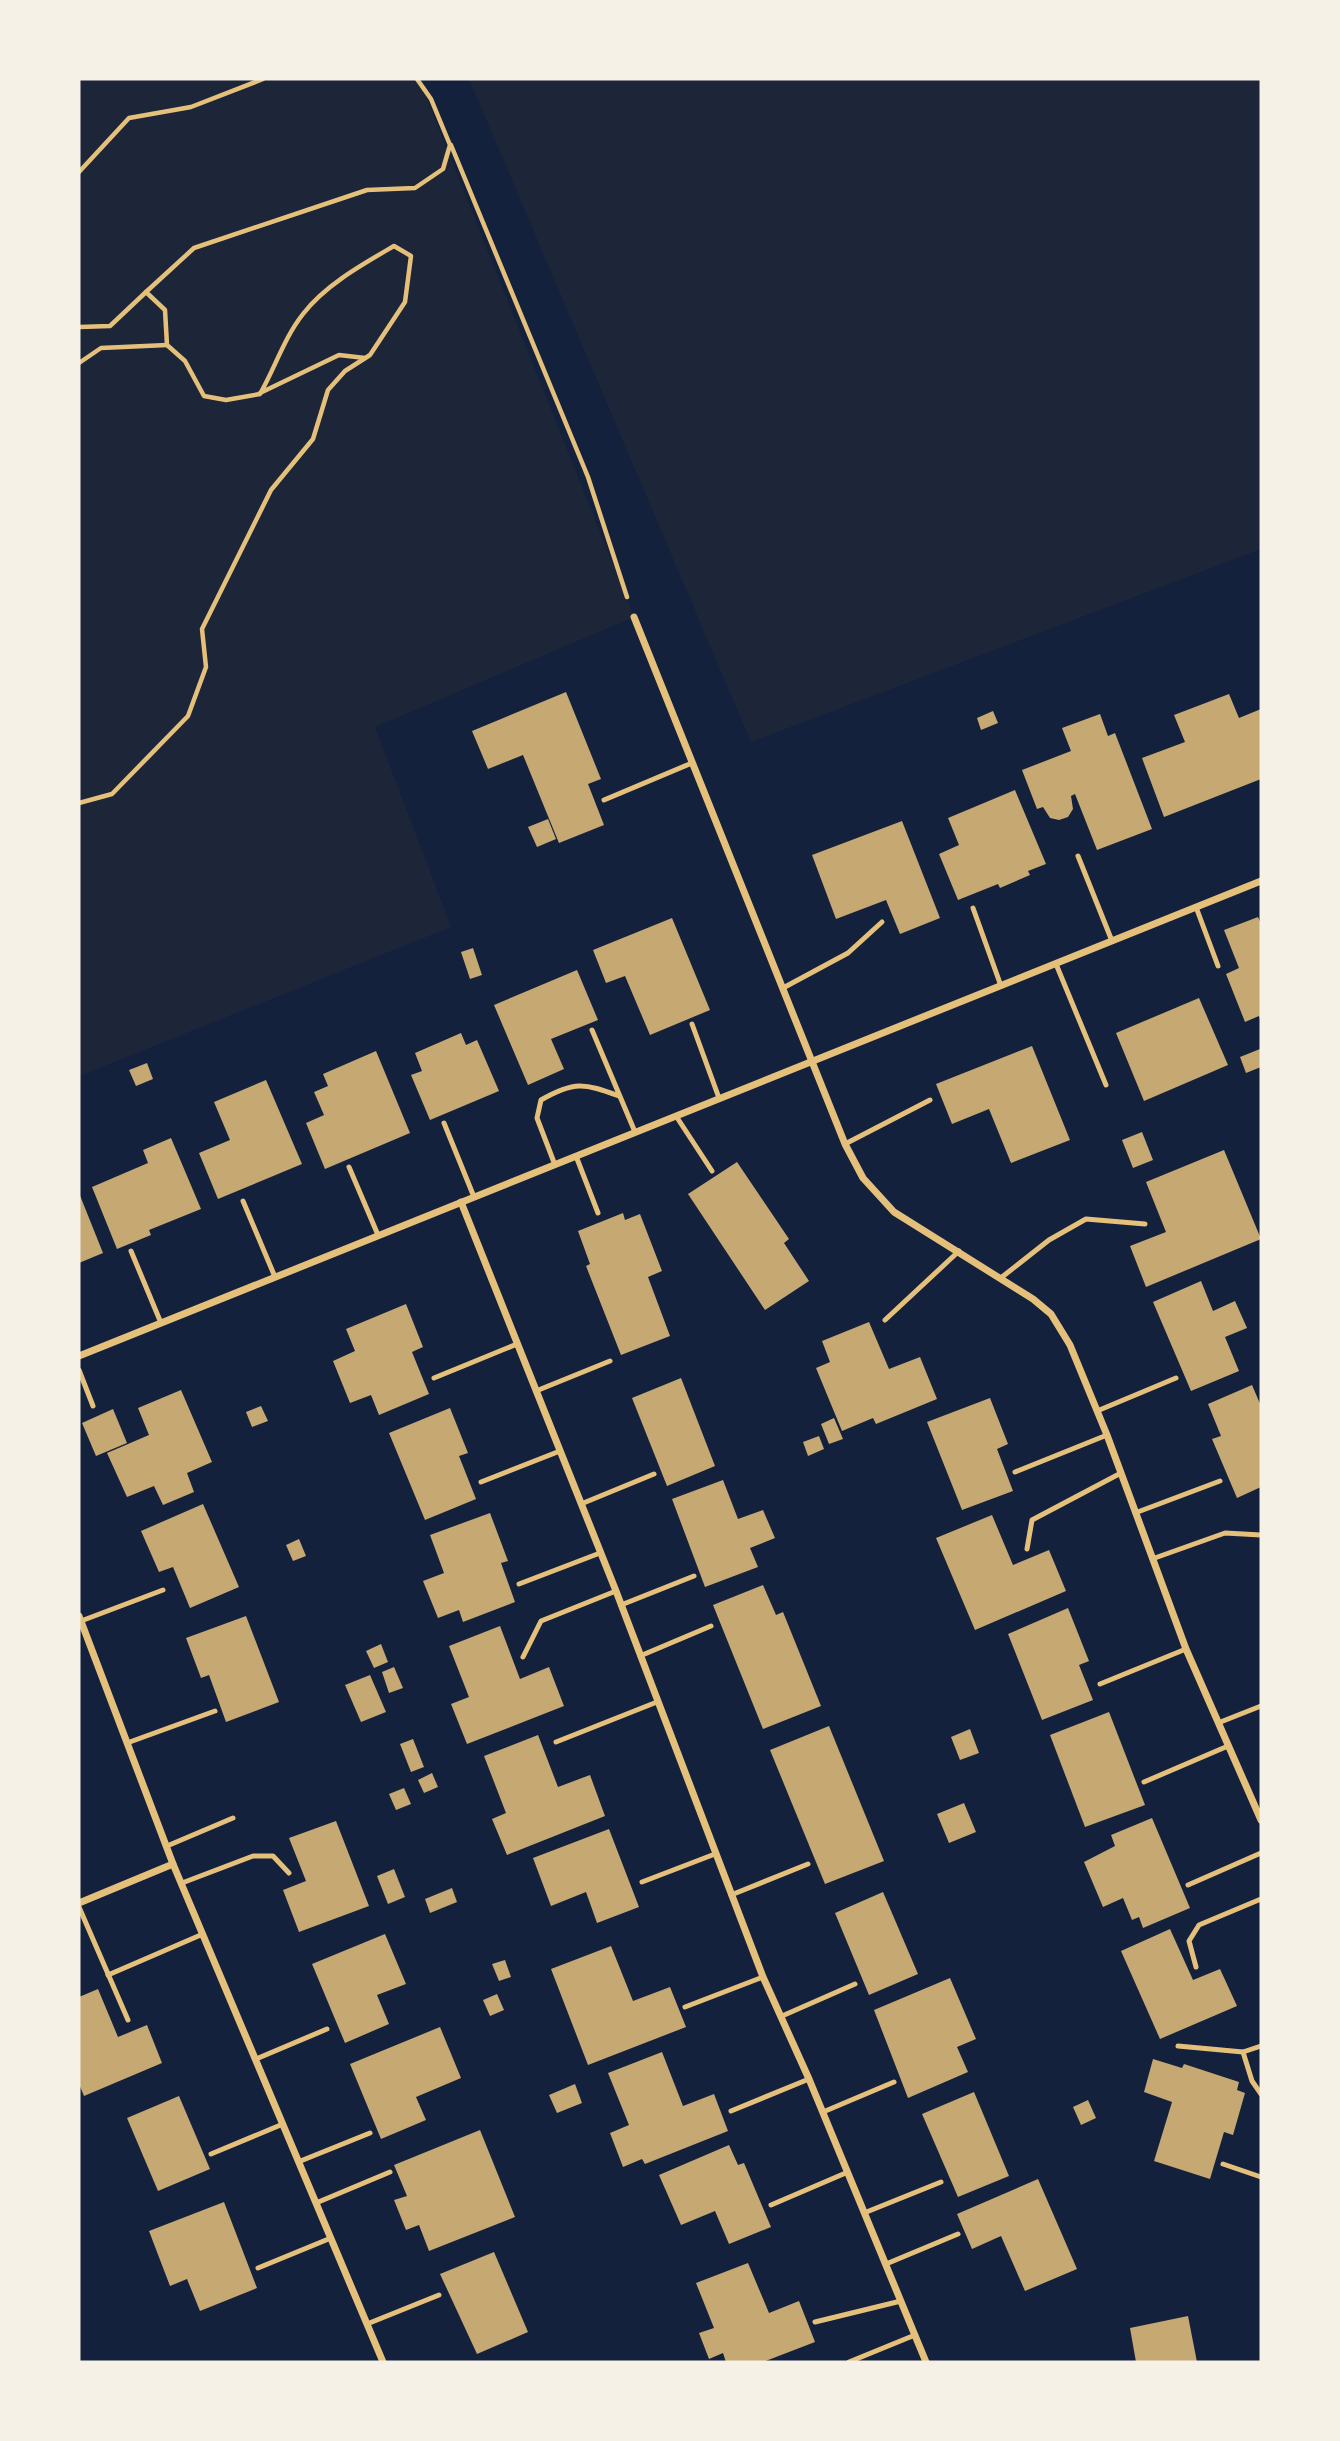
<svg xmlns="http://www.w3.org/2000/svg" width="1340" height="2441" font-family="'Titillium Web',sans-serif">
  <rect width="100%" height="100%" fill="#14213d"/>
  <g fill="#1d2539">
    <polygon points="79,79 419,79 634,617 375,727 451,927 79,1076"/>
    <polygon points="469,79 1261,79 1261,549 751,742"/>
  </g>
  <g fill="#c6a872">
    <polygon points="566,692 601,779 588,784 604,825 559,843 523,755 488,769 472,731"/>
    <polygon points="1229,694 1239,718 1261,709 1261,779 1164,817 1142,758 1185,742 1174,715"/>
    <polygon points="993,711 998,723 981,730 977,718"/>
    <polygon points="1100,714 1108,736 1115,733 1152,829 1097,850 1075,794 1071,796 1073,809 1068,817 1059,820 1050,818 1043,807 1037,809 1022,770 1071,751 1062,728"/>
    <polygon points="1015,790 1046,864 1028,871 1030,875 1000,888 998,884 958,900 939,854 959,845 948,818"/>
    <polygon points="548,819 556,839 537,847 528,827"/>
    <polygon points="902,821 940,918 900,934 886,900 836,919 812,855"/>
    <polygon points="1258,917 1261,924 1261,1022 1259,1016 1245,1022 1226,974 1239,968 1224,930"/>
    <polygon points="672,918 710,1010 650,1035 625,976 606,983 593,950"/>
    <polygon points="473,948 482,975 470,979 461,952"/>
    <polygon points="577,970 598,1020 551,1039 564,1069 528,1085 494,1005"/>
    <polygon points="1199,998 1228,1065 1144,1101 1116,1033"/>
    <polygon points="461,1033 466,1045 477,1040 499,1091 430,1120 411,1075 422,1071 415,1053"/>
    <polygon points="1032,1046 1070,1140 1011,1163 989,1109 952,1124 936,1084"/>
    <polygon points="1260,1049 1261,1067 1246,1073 1240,1057"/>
    <polygon points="376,1051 410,1133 325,1169 306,1123 324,1115 314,1092 328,1086 323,1074"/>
    <polygon points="147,1063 153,1079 136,1086 129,1070"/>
    <polygon points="266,1080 302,1164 218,1199 199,1153 230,1140 214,1102"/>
    <polygon points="1142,1132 1153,1160 1133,1168 1122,1140"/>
    <polygon points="171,1138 201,1209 149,1230 151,1235 117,1249 92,1187 148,1163 143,1150"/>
    <polygon points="1224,1150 1261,1239 1146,1287 1130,1246 1166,1232 1146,1182"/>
    <polygon points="737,1162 789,1239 784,1243 809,1281 765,1310 688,1194"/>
    <polygon points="79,1193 103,1253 79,1263"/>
    <polygon points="623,1213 625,1220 640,1214 662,1271 648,1277 670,1336 621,1355 586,1266 590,1264 578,1231"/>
    <polygon points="1201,1281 1213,1311 1235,1301 1247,1328 1225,1337 1239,1371 1191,1391 1153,1302"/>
    <polygon points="406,1304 423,1347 412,1352 429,1394 379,1415 371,1395 350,1403 333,1361 355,1351 346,1329"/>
    <polygon points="869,1322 889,1369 920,1357 937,1399 876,1424 873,1418 842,1431 816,1368 830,1362 822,1341"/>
    <polygon points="681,1378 715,1466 667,1486 632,1398"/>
    <polygon points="1252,1385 1261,1406 1261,1487 1237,1498 1212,1439 1221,1436 1208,1404"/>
    <polygon points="181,1390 212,1462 187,1473 194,1492 163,1505 154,1486 127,1497 107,1453 149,1435 138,1408"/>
    <polygon points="990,1398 1008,1444 997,1449 1013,1491 962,1510 927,1422"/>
    <polygon points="261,1406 268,1421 252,1427 246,1412"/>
    <polygon points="450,1408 468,1453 459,1456 476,1499 425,1520 389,1433"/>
    <polygon points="113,1409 127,1443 96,1456 82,1423"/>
    <polygon points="834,1418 843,1439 829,1444 821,1424"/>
    <polygon points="819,1436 824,1449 808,1456 803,1442"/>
    <polygon points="723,1480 738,1519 763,1510 775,1538 750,1548 758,1567 705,1587 672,1499"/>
    <polygon points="203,1504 239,1587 190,1608 173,1567 159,1572 141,1531"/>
    <polygon points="490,1513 508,1561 501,1563 515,1602 463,1622 459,1610 438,1618 423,1581 444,1573 430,1535"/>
    <polygon points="992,1515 1013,1565 1049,1550 1066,1591 975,1630 936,1538"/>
    <polygon points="299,1539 306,1556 293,1561 286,1545"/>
    <polygon points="763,1585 776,1615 783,1612 821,1706 763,1729 713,1605"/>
    <polygon points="1068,1608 1089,1661 1079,1665 1093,1700 1042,1720 1008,1634"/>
    <polygon points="246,1616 279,1702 226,1722 209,1675 201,1678 186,1638"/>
    <polygon points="500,1626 520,1679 549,1667 564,1706 467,1744 451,1704 469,1697 449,1646"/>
    <polygon points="381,1644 388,1662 374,1668 366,1651"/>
    <polygon points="394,1667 403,1688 389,1693 382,1672"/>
    <polygon points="370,1675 386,1712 361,1722 345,1685"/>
    <polygon points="1109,1712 1145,1805 1085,1827 1050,1735"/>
    <polygon points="829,1726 884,1861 825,1884 770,1750"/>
    <polygon points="970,1729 979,1753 960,1760 951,1737"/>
    <polygon points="538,1735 558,1787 590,1775 605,1816 507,1855 492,1819 506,1813 484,1756"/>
    <polygon points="413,1739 424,1767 411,1772 400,1744"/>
    <polygon points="432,1773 438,1787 424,1793 418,1780"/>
    <polygon points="404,1788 411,1804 396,1810 389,1794"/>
    <polygon points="964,1803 976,1832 949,1843 937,1814"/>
    <polygon points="1152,1818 1190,1908 1143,1928 1139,1917 1132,1920 1123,1898 1103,1907 1084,1862 1115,1846 1111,1835"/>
    <polygon points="336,1821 369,1906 299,1932 283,1890 306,1881 289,1838"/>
    <polygon points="609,1829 639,1907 597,1923 586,1892 551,1906 533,1858"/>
    <polygon points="394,1869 405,1897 388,1904 377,1876"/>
    <polygon points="452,1888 457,1902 430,1913 425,1899"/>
    <polygon points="883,1892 918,1974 869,1995 835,1913"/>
    <polygon points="1170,1929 1193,1980 1220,1969 1237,2006 1160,2039 1121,1951"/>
    <polygon points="385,1934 406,1984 377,1995 389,2024 345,2043 312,1964"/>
    <polygon points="611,1946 633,2001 670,1987 686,2027 588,2065 551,1969"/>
    <polygon points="505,1960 511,1977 499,1981 492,1964"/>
    <polygon points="950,1978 976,2039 957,2047 968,2072 908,2098 874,2010"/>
    <polygon points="98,1989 118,2037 147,2025 162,2063 84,2096 79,2084 79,1997"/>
    <polygon points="497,1994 504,2010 490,2016 483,2000"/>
    <polygon points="440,2027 461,2078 416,2097 426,2120 381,2139 350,2064"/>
    <polygon points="662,2052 683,2106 714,2094 728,2131 645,2164 642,2159 623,2167 610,2133 629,2125 608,2073"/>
    <polygon points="1153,2059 1182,2068 1184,2064 1239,2082 1237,2090 1245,2093 1233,2135 1224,2132 1210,2179 1154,2161 1172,2102 1144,2092"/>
    <polygon points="575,2084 582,2103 557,2113 549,2095"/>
    <polygon points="974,2092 1009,2176 958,2197 922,2114"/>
    <polygon points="179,2096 210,2169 158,2191 127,2118"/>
    <polygon points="1088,2100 1096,2118 1081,2125 1073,2107"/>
    <polygon points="480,2130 515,2217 429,2251 419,2225 406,2230 394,2200 407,2196 394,2165"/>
    <polygon points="729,2145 738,2165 744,2163 771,2227 729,2244 715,2211 681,2225 659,2175"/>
    <polygon points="1038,2179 1077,2269 1025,2291 1001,2236 972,2249 957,2214"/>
    <polygon points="224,2202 257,2288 200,2311 187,2279 170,2286 149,2231"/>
    <polygon points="494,2252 528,2332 477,2354 440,2274"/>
    <polygon points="748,2263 769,2313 799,2301 815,2342 763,2362 726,2362 723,2353 709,2359 699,2333 714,2328 696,2283"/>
    <polygon points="1188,2316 1197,2362 1136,2362 1130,2328"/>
  </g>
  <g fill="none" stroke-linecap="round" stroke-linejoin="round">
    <g stroke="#e5c07b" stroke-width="4.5">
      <polyline points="451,145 588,477 627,597"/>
      <polyline points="79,172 129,118 191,107 263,79"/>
      <polyline points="79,327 110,326 146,292"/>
      <polyline points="79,363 101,348 167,345"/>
      <polyline points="260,393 339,355 365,358"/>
      <path d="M 79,803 L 112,794 L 188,716 L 206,667 L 202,629 L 271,490 L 313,439 L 328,390 L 345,371 L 370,355 L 405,302 L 411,256 L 394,246 C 363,264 325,285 303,314 C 284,338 275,368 260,394 L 226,400 L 204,396 L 185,361 L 167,345 L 165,310 L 146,292 L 194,248 L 367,190 L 415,188 L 443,169 L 450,145 L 431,99 L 417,79"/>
    </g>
    <g stroke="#e5c07b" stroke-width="5">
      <polyline points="604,800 692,763"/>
      <polyline points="1078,856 1112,941"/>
      <polyline points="1196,907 1218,966"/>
      <polyline points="973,908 1001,986"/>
      <polyline points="1056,964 1106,1085"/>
      <polyline points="783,988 848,953 882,922"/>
      <polyline points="692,1024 719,1098"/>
      <polyline points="592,1030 635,1132"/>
      <polyline points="676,1116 712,1171"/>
      <polyline points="444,1123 474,1197"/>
      <polyline points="845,1144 930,1100"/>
      <polyline points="576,1156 598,1213"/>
      <path d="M 555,1165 L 537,1118 L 541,1100 C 574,1081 584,1083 619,1096"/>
      <polyline points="349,1167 378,1235"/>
      <polyline points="243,1201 275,1277"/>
      <polyline points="131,1251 161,1323"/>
      <polyline points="1002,1277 1049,1240 1086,1219 1145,1224"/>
      <polyline points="885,1320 959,1251"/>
      <polyline points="79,1370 93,1406"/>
      <polyline points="434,1378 517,1344"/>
      <polyline points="536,1391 610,1361"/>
      <polyline points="1097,1411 1176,1378"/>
      <polyline points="1015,1472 1107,1435"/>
      <polyline points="481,1482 560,1451"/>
      <polyline points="581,1504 654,1474"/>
      <polyline points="1135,1513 1220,1481"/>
      <polyline points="1027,1549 1032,1520 1121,1473"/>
      <polyline points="1152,1559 1225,1533 1261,1535"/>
      <polyline points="519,1584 600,1553"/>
      <polyline points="621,1605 694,1576"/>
      <polyline points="81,1621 163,1590"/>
      <polyline points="640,1656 711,1626"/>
      <polyline points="523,1657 541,1621 616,1591"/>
      <polyline points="1100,1684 1186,1649"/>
      <polyline points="1218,1723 1261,1706"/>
      <polyline points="556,1742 657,1702"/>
      <polyline points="127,1743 215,1711"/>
      <polyline points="1144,1782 1228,1746"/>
      <polyline points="167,1846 233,1818"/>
      <polyline points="642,1882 715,1854"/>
      <polyline points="182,1883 253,1856 273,1856 289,1873"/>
      <polyline points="1188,1885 1261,1853"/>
      <polyline points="731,1895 808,1864"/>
      <polyline points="79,1907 128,2020"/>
      <polyline points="1196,1967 1189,1941 1199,1925 1261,1899"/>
      <polyline points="108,1975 203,1934"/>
      <polyline points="685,2007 763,1977"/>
      <polyline points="782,2016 855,1984"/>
      <polyline points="1178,2046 1243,2052 1261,2046"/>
      <polyline points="1243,2052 1252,2081 1261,2094"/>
      <polyline points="256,2059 327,2029"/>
      <polyline points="731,2111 809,2079"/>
      <polyline points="823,2112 894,2082"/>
      <polyline points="211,2154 283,2124"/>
      <polyline points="298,2162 370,2133"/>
      <polyline points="1223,2164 1261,2177"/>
      <polyline points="316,2203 390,2172"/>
      <polyline points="771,2205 848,2172"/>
      <polyline points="864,2213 941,2182"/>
      <polyline points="886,2264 958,2234"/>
      <polyline points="258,2268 331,2238"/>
      <polyline points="815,2322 901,2301"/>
      <polyline points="367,2324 439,2295"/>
      <polyline points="849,2362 915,2335"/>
    </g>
    <g stroke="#e5c07b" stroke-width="7">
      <polyline points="634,617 845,1144 863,1178 894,1212 1033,1299 1051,1314 1070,1345 1107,1435 1186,1649 1261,1820"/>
      <polyline points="461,1202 616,1591 763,1977 809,2079 926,2362"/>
      <polyline points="79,1356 1261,881"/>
      <polyline points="79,1616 173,1864 383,2362"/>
      <polyline points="79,1903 173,1864"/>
    </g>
  </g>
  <rect width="1340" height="2441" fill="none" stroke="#f6f1e7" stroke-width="161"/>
</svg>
